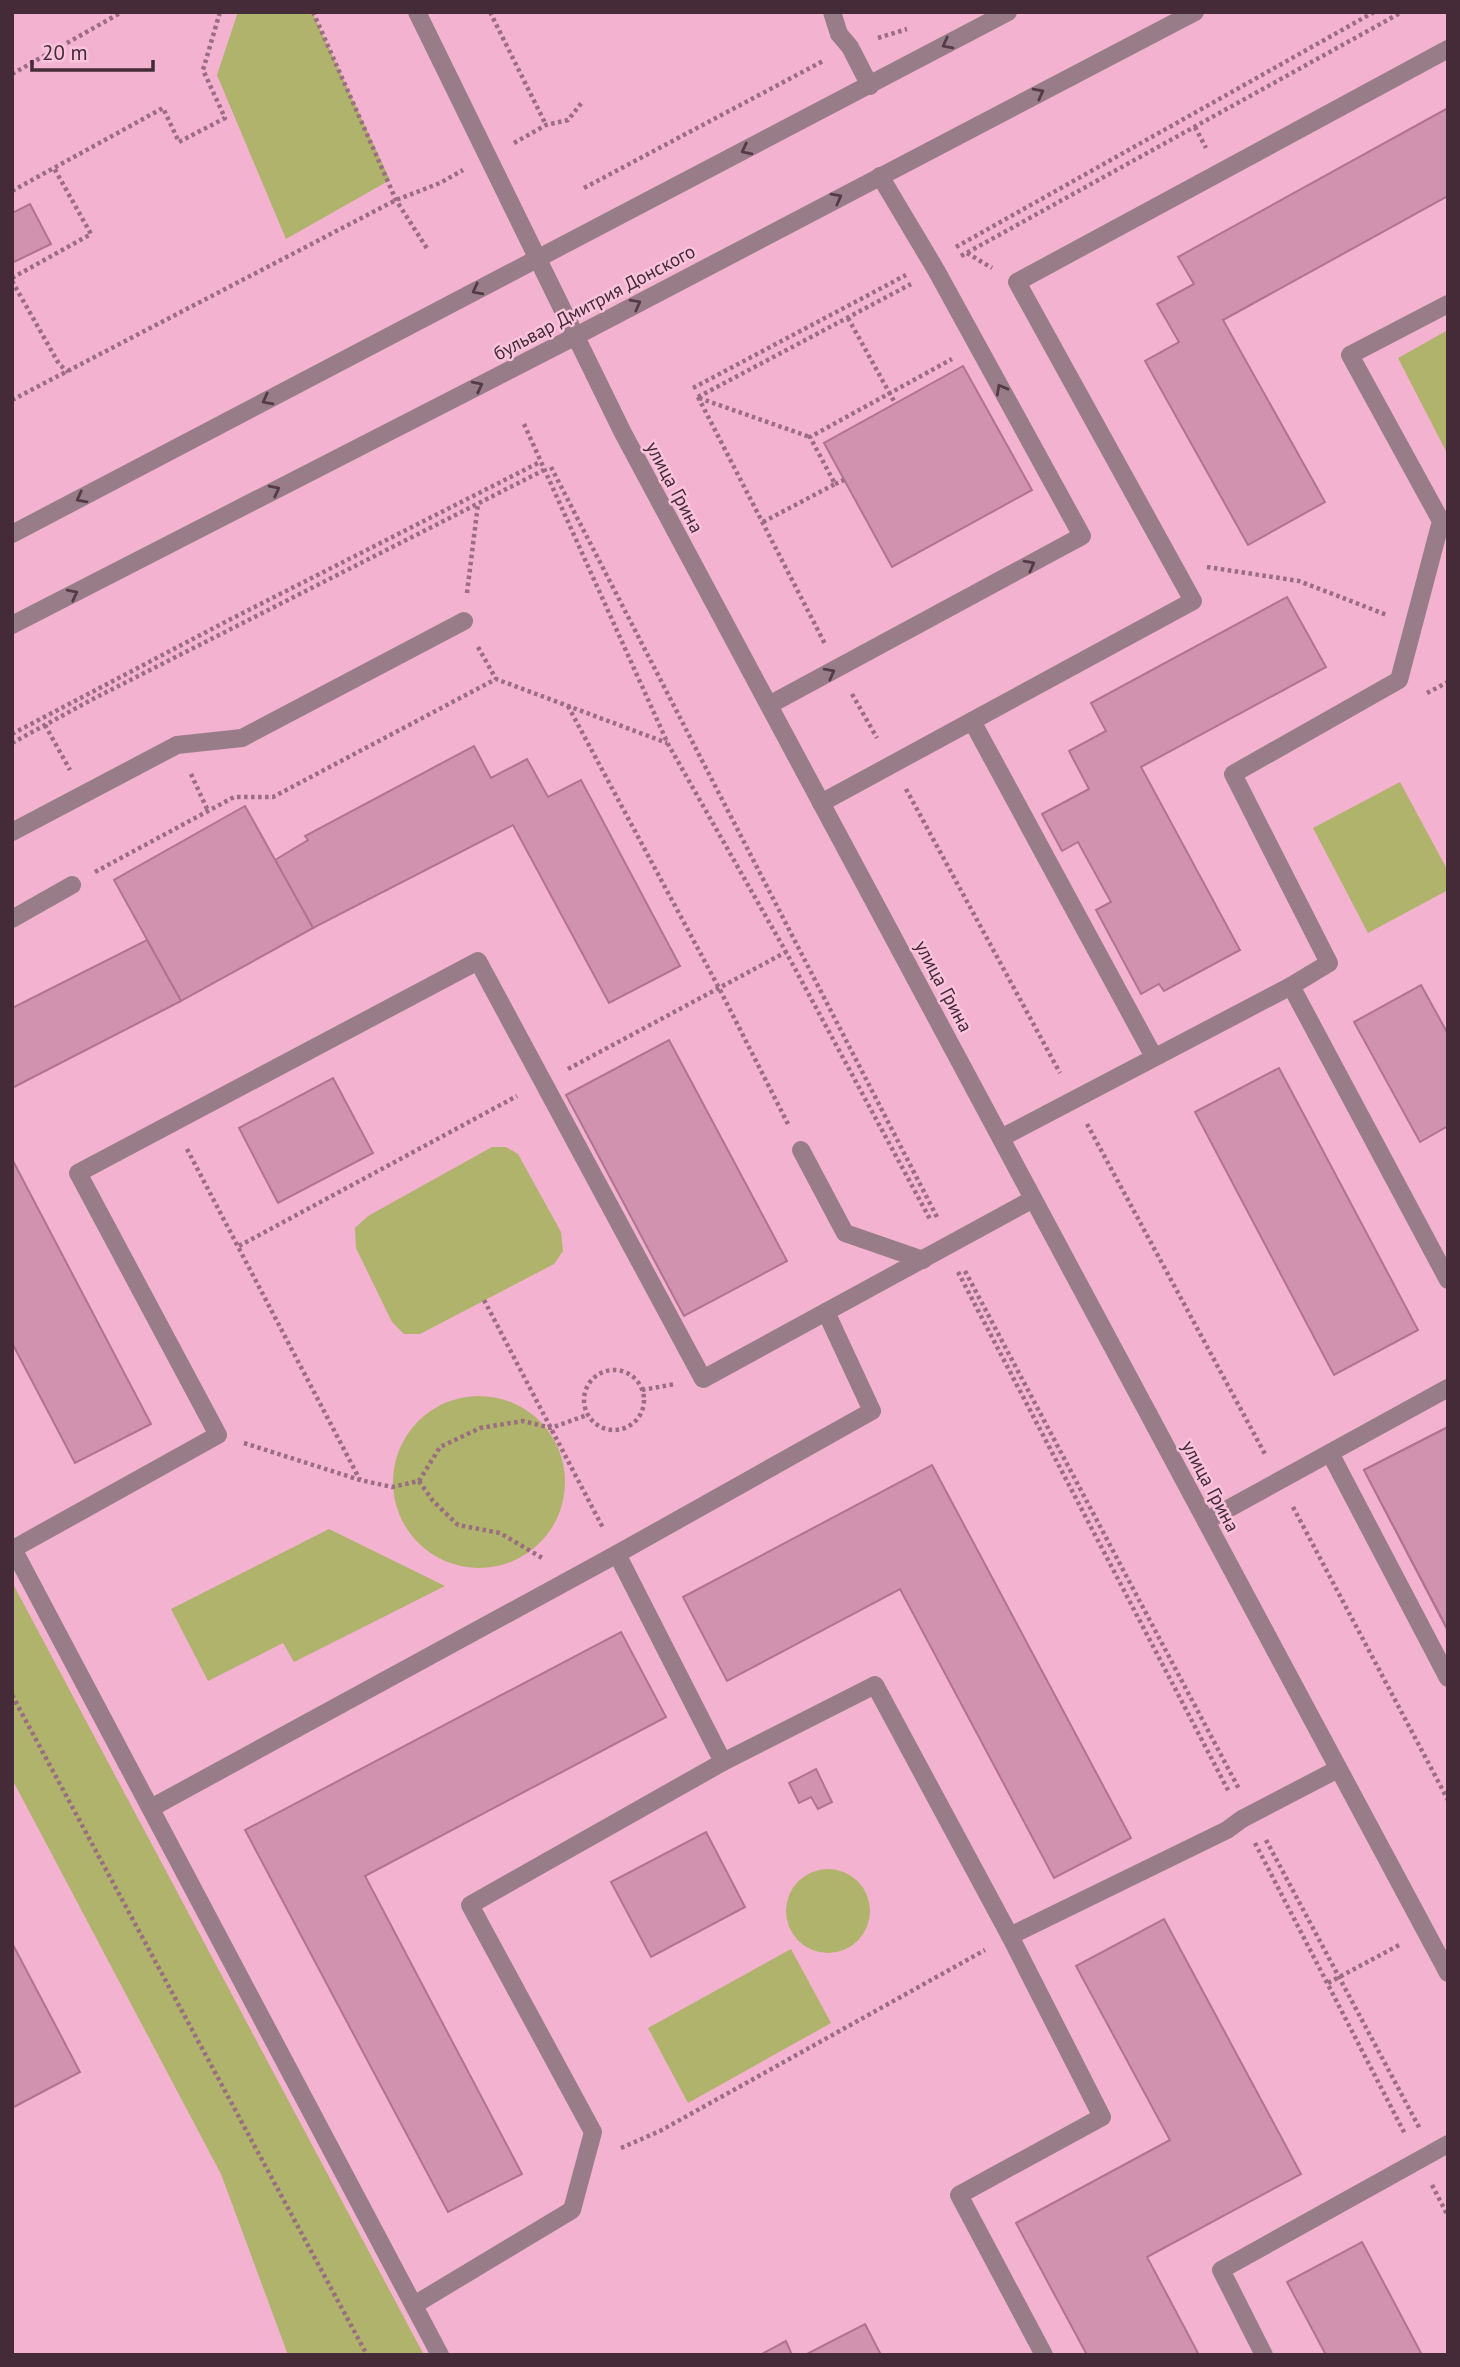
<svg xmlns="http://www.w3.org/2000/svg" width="1460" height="2367" font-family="'PT Sans',sans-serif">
  <rect width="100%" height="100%" fill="#f3b2cf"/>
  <g fill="#b0b36b">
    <polygon points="238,12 312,12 390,180 286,239 217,75"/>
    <polygon points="1448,330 1448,455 1398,358"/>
    <polygon points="1400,782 1448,871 1448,890 1368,933 1313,828"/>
    <polygon points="492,1147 506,1147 518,1154 561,1232 563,1251 554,1264 420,1334 404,1334 392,1322 356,1248 355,1228 368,1216"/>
    <circle cx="479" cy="1482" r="86"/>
    <polygon points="329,1529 445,1586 294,1662 283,1643 208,1681 171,1609"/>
    <polygon points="12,1582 424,2355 288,2355 221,2174 12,1779"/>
    <circle cx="828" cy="1911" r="42"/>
    <polygon points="791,1949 831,2023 688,2103 648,2028"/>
  </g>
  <g fill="#d192af" stroke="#b07490" stroke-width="2">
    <polygon points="1448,108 1448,196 1223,320 1325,502 1248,545 1145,361 1179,342 1157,304 1194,284 1178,257"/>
    <polygon points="30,204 51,244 12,263 12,213"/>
    <polygon points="963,366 1032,490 892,567 824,443"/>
    <polygon points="1287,597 1326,667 1141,767 1240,950 1164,991 1159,984 1141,994 1096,910 1111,902 1078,842 1062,851 1042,814 1089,789 1069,751 1106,731 1091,703"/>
    <polygon points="474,746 491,778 527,759 548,797 581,780 680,966 609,1003 513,825 313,928 275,860 308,840 305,836"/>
    <polygon points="245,806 313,928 181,1001 114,880"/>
    <polygon points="147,940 181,1001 12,1088 12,1008"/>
    <polygon points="1421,985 1448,1034 1448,1126 1420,1142 1354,1022"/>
    <polygon points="669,1040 787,1261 684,1316 566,1095"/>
    <polygon points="1279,1068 1418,1330 1334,1375 1195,1112"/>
    <polygon points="333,1078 373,1153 278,1203 239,1128"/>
    <polygon points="12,1159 151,1424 75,1463 12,1343"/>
    <polygon points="1448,1427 1448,1631 1364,1470"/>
    <polygon points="1448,1427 1448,1630 1364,1470"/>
    <polygon points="932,1465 1131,1838 1054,1878 900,1589 727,1681 683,1597"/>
    <polygon points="621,1632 666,1717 365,1876 522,2174 448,2212 245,1830"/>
    <polygon points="816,1769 832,1802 818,1809 811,1797 799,1803 789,1783"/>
    <polygon points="706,1832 745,1907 651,1957 611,1882"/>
    <polygon points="1164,1919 1301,2174 1147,2257 1199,2355 1087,2355 1016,2223 1170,2140 1076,1966"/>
    <polygon points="12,1943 80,2072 12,2108"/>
    <polygon points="1362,2242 1422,2355 1326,2355 1287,2282"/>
    <polygon points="865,2324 881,2355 805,2355"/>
    <polygon points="786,2341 792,2355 760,2355"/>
  </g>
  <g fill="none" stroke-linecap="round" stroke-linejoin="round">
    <g stroke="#9a6d81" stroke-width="4.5" stroke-dasharray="3.5 3.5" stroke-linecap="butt">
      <polyline points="313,12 396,200 428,250"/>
      <polyline points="490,12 546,125"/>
      <polyline points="878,38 907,29"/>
      <polyline points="12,74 122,12"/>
      <polyline points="1195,127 1206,148"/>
      <polyline points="514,143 546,125 568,120 583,101"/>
      <polyline points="584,188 825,60"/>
      <polyline points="12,191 163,108 179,142 225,118 203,70 220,12"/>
      <polyline points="956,247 1374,12"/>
      <polyline points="967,253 992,268"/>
      <polyline points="961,256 1402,12"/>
      <polyline points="12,278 91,234 54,168"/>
      <polyline points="12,281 59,364 68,372"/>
      <polyline points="848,318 895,403"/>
      <polyline points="693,388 906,275"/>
      <polyline points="698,397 825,644"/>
      <polyline points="698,397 911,284"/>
      <polyline points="699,398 810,437"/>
      <polyline points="12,400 396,200 440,183 463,170"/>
      <polyline points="524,424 668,744 786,952 931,1221"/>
      <polyline points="551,467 938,1219"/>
      <polyline points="835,484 844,480"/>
      <polyline points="763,522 835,484 810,437 952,359"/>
      <polyline points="1207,567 1299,581 1387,615"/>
      <polyline points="467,593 478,504"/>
      <polyline points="478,647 496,679"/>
      <polyline points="1427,693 1448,682"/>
      <polyline points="852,694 877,738"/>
      <polyline points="568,706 719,988 788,1124"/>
      <polyline points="45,725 70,770"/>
      <polyline points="12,734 229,620 540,462"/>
      <polyline points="12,743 91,700 544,470"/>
      <polyline points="191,774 208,811"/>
      <polyline points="906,789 1060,1073"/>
      <polyline points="95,872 234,797 273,797 496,679 667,743"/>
      <polyline points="568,1069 786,952"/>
      <polyline points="1087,1124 1266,1456"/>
      <polyline points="187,1149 360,1480"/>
      <polyline points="239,1246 517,1096"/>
      <polyline points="965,1271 1239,1789"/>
      <polyline points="958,1272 1229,1792"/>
      <polyline points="484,1300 603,1528"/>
      <circle cx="614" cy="1400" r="30"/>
      <polyline points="642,1390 675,1384"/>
      <polyline points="244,1443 360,1480 392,1487 419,1481 440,1447 480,1428 523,1421 551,1428 587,1415"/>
      <polyline points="419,1481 433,1501 458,1525 500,1533 544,1559"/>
      <polyline points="1293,1507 1448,1800"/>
      <polyline points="12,1695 367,2355"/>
      <polyline points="1266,1840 1420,2129"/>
      <polyline points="1255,1843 1405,2134"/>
      <polyline points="1328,1983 1401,1944"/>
      <polyline points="621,2148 660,2131 985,1950"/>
      <polyline points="1432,2185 1448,2216"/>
    </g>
    <g stroke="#987d88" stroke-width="18">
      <polyline points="417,12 623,433 1448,1973"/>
      <polyline points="832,12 839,34 850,47 870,86"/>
      <polyline points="12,534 1008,12"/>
      <polyline points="12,625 576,336 1195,12"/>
      <polyline points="769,705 1082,536 936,270 880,176"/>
      <polyline points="972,721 1193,601 1017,282 1448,49"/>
      <polyline points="821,803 972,721 1154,1057"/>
      <polyline points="12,832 177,745 242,738 464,621"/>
      <polyline points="12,919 72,885"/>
      <polyline points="1291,986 1329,963 1233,774 1399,680 1441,521 1350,355 1448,304"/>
      <polyline points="1001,1138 1291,986 1448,1280"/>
      <polyline points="801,1150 845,1233 923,1260"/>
      <polyline points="1330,1453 1448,1678"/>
      <polyline points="1206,1521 1448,1388"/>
      <polyline points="12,1547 440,2355"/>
      <polyline points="13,1549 218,1435 78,1173 478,961 703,1379 1033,1199"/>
      <polyline points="617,1554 723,1762"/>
      <polyline points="151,1808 617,1554 872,1411 826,1312"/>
      <polyline points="1010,1936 1227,1830 1242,1819 1338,1769"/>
      <polyline points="414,2305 572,2210 593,2132 470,1905 723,1762 875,1685 1010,1936 1102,2117 959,2195 1044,2355"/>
      <polyline points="1264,2355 1221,2270 1448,2144"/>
    </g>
  </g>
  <defs><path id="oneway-chevron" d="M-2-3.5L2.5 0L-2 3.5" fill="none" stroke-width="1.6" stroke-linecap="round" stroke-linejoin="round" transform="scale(1.75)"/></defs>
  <g stroke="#553b47">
    <use href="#oneway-chevron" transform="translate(947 44) rotate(152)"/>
    <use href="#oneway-chevron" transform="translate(1039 93) rotate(-28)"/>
    <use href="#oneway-chevron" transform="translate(746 150) rotate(153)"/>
    <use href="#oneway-chevron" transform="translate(837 198) rotate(-28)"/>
    <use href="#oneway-chevron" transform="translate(477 290) rotate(152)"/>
    <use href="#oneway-chevron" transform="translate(636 304) rotate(-28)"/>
    <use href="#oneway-chevron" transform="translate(478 386) rotate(-27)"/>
    <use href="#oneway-chevron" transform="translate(1001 389) rotate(-119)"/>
    <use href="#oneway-chevron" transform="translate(267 400) rotate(152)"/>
    <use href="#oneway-chevron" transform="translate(275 490) rotate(-27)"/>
    <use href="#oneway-chevron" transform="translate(81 498) rotate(152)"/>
    <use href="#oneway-chevron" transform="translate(1030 565) rotate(-28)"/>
    <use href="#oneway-chevron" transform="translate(73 594) rotate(-27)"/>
    <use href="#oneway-chevron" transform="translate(830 673) rotate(-28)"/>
  </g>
  <g text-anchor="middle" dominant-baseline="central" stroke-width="5" stroke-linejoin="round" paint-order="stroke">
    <g font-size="19" fill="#442b37" stroke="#f8c3db">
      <text transform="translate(594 302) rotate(-28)">бульвар Дмитрия Донского</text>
      <text transform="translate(675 487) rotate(62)">улица Грина</text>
      <text transform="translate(944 986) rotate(62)">улица Грина</text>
      <text transform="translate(1211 1486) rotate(62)">улица Грина</text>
    </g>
  </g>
  <rect width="1460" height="2367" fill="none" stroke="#442b37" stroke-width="28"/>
  <path d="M32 60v10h121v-10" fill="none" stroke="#442b37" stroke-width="3.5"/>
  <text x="42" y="60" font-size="21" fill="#442b37" stroke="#f8c3db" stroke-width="5" paint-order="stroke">20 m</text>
</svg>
